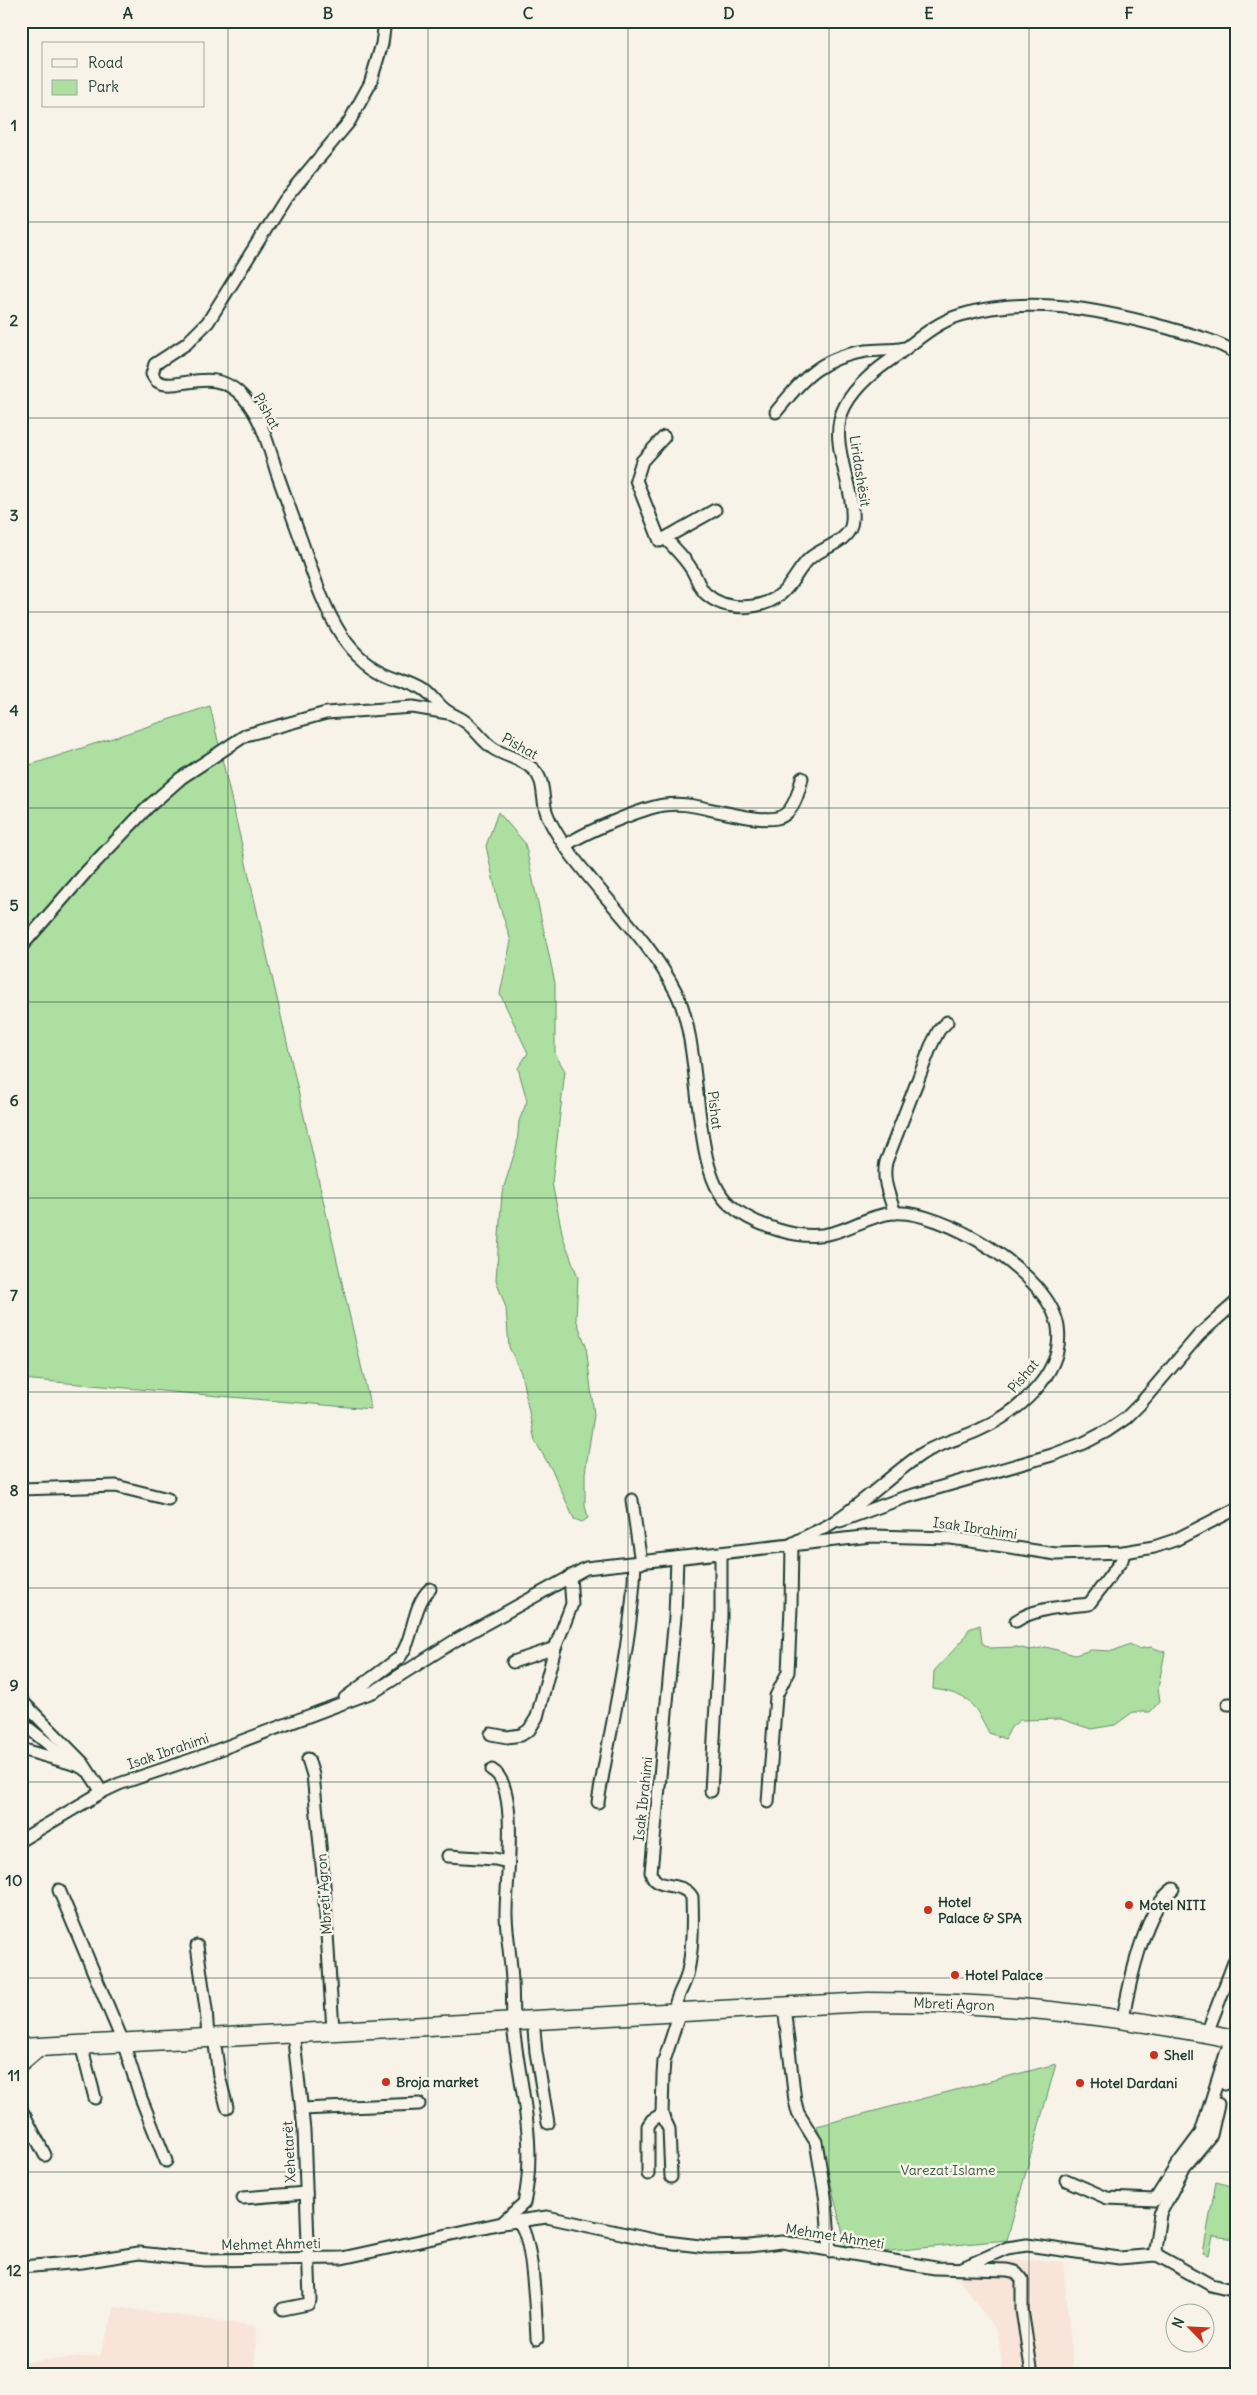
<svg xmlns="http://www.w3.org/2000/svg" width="1257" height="2395" font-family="Delius,sans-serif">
  <rect width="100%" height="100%" fill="#f7f3e8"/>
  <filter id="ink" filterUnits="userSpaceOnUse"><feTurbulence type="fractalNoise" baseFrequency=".02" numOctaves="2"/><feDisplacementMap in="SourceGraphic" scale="10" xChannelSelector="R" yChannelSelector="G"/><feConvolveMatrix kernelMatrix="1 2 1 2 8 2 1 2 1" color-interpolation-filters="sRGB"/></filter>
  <g filter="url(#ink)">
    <g fill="#f8e4d9">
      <polygon points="945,2260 1063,2261 1074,2374 1003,2374 998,2333"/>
      <polygon points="115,2307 256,2326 255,2374 21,2374 21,2362 100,2356"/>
    </g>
    <g fill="#addfa0" stroke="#668e6a">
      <polygon points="210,706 371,1409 21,1379 21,768"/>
      <polygon points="498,812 525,843 555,983 555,1054 565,1071 552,1183 563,1237 578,1277 576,1319 586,1346 594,1415 585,1473 585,1505 588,1518 582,1522 574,1519 553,1472 535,1441 521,1373 509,1347 506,1308 496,1280 502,1193 517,1145 519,1121 527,1101 518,1068 528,1053 500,994 511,941 498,901 486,846"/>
      <path d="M 980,1625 L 982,1643 L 990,1648 L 1017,1647 L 1030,1650 L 1046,1647 L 1075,1655 L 1091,1650 L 1113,1651 L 1130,1644 L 1138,1649 L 1151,1647 L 1165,1652 L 1158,1688 L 1160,1701 L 1150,1712 L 1133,1712 L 1115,1725 L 1091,1729 L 1061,1719 L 1020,1720 L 1011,1727 L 1005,1739 L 989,1733 C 974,1703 968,1694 933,1689 L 934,1671 L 963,1640 L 969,1629 Z"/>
      <polygon points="1056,2064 1007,2240 848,2255 817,2126"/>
      <polygon points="1216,2182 1236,2187 1236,2239 1213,2236 1209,2255 1203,2253"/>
    </g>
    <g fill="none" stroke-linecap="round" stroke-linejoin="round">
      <defs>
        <g id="street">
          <path d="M 385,21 L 382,44 L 370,84 L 349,122 L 284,200 L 208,322 L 186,344 L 155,364 L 152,374 C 154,377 155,380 157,381 C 176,394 213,362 244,398 C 262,418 269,448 277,473 C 286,499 296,525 305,551 C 315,580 325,610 342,636 C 354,654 370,668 391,676 C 402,680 415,683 425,690 C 432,695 437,703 444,709 C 451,715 460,717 467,723 C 477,731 483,742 494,749 C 507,757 523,759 534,770 C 546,782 541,799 547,814 C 551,825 558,836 565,846 C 600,896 648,937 676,992 C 704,1047 690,1170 729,1204 C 752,1225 801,1242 832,1233 C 852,1228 871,1215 893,1213 C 943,1209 1050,1274 1058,1327 C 1065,1374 1017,1413 979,1430 C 960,1439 938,1443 920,1455 C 890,1476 863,1503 832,1523 C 819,1531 805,1536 792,1544"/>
          <path d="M 776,412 C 804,378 819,358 866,351 C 879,349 891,351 904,348"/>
          <polyline points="664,437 642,461 636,480 660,541 715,510"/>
          <path d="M 666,539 C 675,549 685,558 692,570 C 697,578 699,588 706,594 C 726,612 762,610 781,594 C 793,584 798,569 809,559 C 822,547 851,542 852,521 C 855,484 826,441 845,406 C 856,385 877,369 896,356 C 916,341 936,322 961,315 C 1029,295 1097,309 1164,327 C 1189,334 1213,339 1236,353"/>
          <path d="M 565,846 C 582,833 643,808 664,805 C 674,804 684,804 694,806 C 715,810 758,822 777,818 C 793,815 799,792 802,778"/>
          <polyline points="21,947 87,871 148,807 181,778 246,735 326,713 413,707 448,713"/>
          <path d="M 895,1213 C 889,1195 882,1180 886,1162 L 931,1046 L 939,1030 L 947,1022"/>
          <polyline points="21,1489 116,1486 168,1499"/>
          <polyline points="632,1500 641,1563"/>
          <polyline points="840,1521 903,1498 1052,1455 1084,1443 1107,1431 1126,1418 1140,1404 1199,1335 1236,1302"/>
          <path d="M 1016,1621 C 1036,1607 1066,1607 1089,1604 L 1122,1560 L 1124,1552"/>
          <polyline points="513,1662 555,1648"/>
          <path d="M 345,1698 L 399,1658 C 415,1638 411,1607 430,1589"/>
          <polyline points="21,1700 83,1763 102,1792"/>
          <polyline points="1228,1704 1236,1704"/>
          <polyline points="21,1722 73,1764"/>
          <polyline points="491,1734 507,1737 521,1735 529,1730 537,1717 555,1648 572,1604 570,1576"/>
          <polyline points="21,1749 77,1765 86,1770"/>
          <polyline points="308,1759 313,1775 324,1885 333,2030"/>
          <path d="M 492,1770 C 521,1786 505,1886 506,1916 C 507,1938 511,1959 512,1981 C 513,1998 512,2016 514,2034 C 521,2090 537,2146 524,2203 L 502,2223"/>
          <polyline points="711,1791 721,1617 721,1553"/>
          <path d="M 598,1802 C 611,1723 632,1643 635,1563"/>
          <polyline points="768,1802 776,1696 788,1672 791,1608 792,1544"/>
          <polyline points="21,1840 102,1792 119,1784 202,1756 375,1691 456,1640 586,1568 871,1536 951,1538 1056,1554 1124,1552 1154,1547 1175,1540 1236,1509"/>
          <polyline points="448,1856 495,1859 508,1862"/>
          <polyline points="59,1890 123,2042 141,2098 166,2161"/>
          <polyline points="197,1946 206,2009 208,2037"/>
          <polyline points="784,2006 795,2101 798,2113 816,2142 826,2201 830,2251"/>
          <path d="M 674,2012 C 675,1998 683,1989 687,1975 C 693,1951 693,1922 692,1897 C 683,1880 655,1892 651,1872 L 675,1617 L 677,1558"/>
          <path d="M 1123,2018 C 1129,1985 1145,1908 1173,1889"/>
          <polyline points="533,2019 536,2052 548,2123"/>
          <polyline points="1207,2033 1236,1957"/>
          <polyline points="214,2037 219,2076 227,2107"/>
          <polyline points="81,2045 95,2098"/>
          <polyline points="21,2066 42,2048"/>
          <polyline points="1225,2084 1236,2053"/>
          <polyline points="21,2109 45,2155"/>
          <polyline points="302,2109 419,2104"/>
          <polyline points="648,2174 648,2126 652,2120 662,2114"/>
          <polyline points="671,2177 669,2129 662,2114 663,2075 664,2061 680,2012"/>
          <polyline points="1066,2180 1107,2198 1155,2200 1177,2165 1201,2133 1231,2038"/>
          <polyline points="243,2198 306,2193"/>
          <path d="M 518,2222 C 533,2234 536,2317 537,2339"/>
          <polyline points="1157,2255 1155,2249 1160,2214 1185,2166 1211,2135 1218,2104"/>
          <polyline points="21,2267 82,2262 139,2253 205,2260 342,2258 502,2223 547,2217 658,2241 708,2247 749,2246 782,2242 935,2268 1007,2270 1016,2272 1022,2279 1022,2310 1032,2374"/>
          <polyline points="962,2268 1007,2248 1027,2245 1119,2258 1157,2255 1211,2285 1236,2291"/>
          <polyline points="283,2309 308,2304 310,2300 304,2130 293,2032"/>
        </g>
        <path id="primary" d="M 21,2048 L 868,2002 C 996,2002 1110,2014 1236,2039"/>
      </defs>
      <use href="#street" stroke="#1f3d34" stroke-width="15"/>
      <use href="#primary" stroke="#1f3d34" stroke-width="21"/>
      <use href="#street" stroke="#f7f3e8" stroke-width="11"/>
      <use href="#primary" stroke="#f7f3e8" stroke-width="18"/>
    </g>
  </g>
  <path fill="none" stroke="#1f3d34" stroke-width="1" stroke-opacity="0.55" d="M 228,21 L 228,2374M 428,21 L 428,2374M 628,21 L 628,2374M 829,21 L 829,2374M 1029,21 L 1029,2374M 21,222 L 1236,222M 21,418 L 1236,418M 21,612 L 1236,612M 21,808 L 1236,808M 21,1002 L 1236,1002M 21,1198 L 1236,1198M 21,1392 L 1236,1392M 21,1588 L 1236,1588M 21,1782 L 1236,1782M 21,1978 L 1236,1978M 21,2172 L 1236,2172"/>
  <g fill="#c8321e" stroke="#f7f3e8" stroke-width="2">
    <circle cx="1129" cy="1905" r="5"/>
    <circle cx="928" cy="1910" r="5"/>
    <circle cx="955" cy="1975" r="5"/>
    <circle cx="1154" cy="2055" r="5"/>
    <circle cx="386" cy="2082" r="5"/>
    <circle cx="1080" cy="2083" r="5"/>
  </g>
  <g text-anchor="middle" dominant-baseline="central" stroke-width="5" stroke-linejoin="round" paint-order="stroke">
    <g font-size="14" fill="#1f3d34" stroke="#f7f3e8">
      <text transform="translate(267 411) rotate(61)">Pishat</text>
      <text transform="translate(860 471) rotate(81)">Liridashësit</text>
      <text transform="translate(520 746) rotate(29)">Pishat</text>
      <text transform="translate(715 1110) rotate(83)">Pishat</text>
      <text transform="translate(1023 1376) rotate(-50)">Pishat</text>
      <text transform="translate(975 1528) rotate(8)">Isak Ibrahimi</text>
      <text transform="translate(168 1751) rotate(-19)">Isak Ibrahimi</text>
      <text transform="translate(643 1799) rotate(-84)">Isak Ibrahimi</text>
      <text transform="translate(324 1894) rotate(-94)">Mbreti Agron</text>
      <text transform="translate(954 2004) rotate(2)">Mbreti Agron</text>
      <text transform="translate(289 2152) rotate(-93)">Xehetarët</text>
      <text transform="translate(835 2236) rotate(9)">Mehmet Ahmeti</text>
      <text transform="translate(271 2244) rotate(-1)">Mehmet Ahmeti</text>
    </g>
    <g font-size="14" font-weight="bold" fill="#1f3d34" stroke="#f7f3e8" text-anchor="start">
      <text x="938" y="1902">Hotel<tspan x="938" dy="16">Palace &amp; SPA</tspan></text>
      <text x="1139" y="1905">Motel NITI</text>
      <text x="965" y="1975">Hotel Palace</text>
      <text x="1164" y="2055">Shell</text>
      <text x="396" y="2082">Broja market</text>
      <text x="1090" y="2083">Hotel Dardani</text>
    </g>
    <g font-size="14" fill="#3b5d4a" stroke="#f7f3e8">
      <text x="948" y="2170">Varezat Islame</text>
    </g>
  </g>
  <rect width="1257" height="2395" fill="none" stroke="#f7f3e8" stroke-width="55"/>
  <rect x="42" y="42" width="162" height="65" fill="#f7f3e8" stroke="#a1aaa0"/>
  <rect x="52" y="59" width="25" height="8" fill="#f7f3e8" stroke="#a1aaa0"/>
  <text x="88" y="68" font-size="15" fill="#1f3d34">Road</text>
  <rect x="52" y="80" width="25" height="15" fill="#addfa0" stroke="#a1aaa0"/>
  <text x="88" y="92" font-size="15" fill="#1f3d34">Park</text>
  <g transform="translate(1190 2328) rotate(294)"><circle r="24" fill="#f7f3e8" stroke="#a1aaa0"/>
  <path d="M0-4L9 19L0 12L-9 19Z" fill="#c8321e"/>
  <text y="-8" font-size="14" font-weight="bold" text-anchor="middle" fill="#1f3d34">N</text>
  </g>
  <rect x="28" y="28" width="1202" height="2340" fill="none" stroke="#1f3d34" stroke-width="2"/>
  <g font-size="16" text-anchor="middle" font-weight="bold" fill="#1f3d34">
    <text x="128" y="19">A</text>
    <text x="328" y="19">B</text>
    <text x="528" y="19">C</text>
    <text x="729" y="19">D</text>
    <text x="929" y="19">E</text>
    <text x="1129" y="19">F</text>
    <text x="14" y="131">1</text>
    <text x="14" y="326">2</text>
    <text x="14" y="521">3</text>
    <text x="14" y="716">4</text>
    <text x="14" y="911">5</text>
    <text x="14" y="1106">6</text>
    <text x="14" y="1301">7</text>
    <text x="14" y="1496">8</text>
    <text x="14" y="1691">9</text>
    <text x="14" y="1886">10</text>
    <text x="14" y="2081">11</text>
    <text x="14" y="2276">12</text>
  </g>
</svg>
